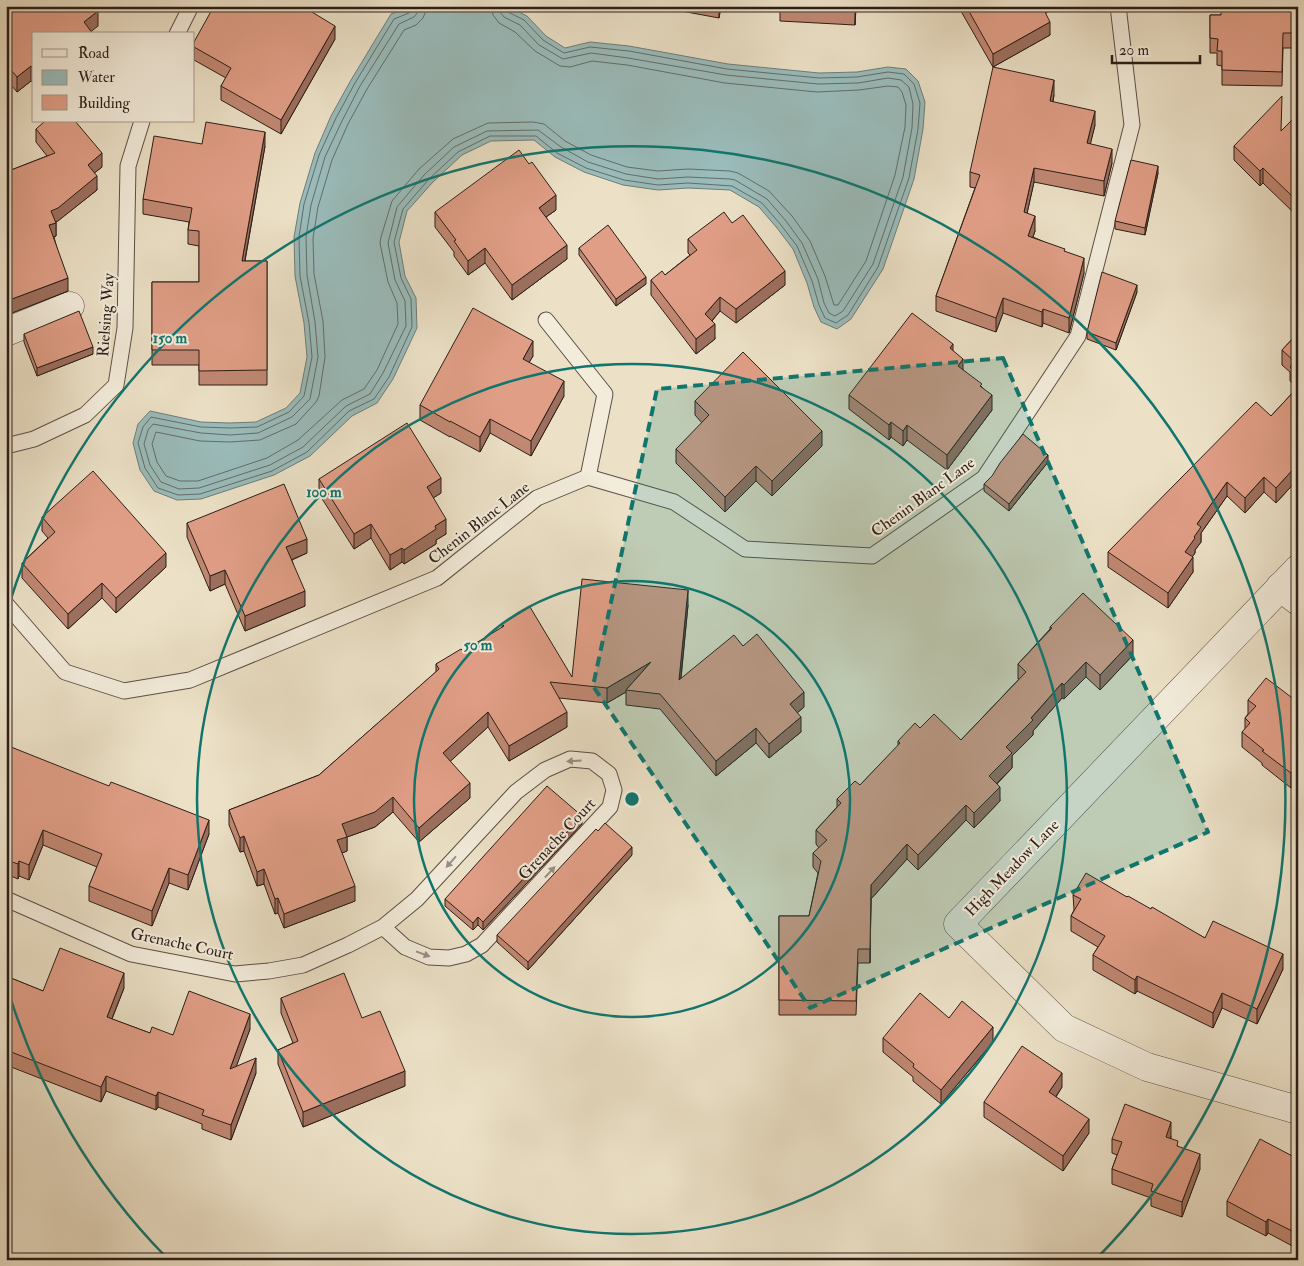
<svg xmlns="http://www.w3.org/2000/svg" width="1304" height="1266" font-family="'IM FELL Double Pica',serif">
  <rect width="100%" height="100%" fill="#ece1c7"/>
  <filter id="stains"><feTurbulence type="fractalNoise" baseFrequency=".004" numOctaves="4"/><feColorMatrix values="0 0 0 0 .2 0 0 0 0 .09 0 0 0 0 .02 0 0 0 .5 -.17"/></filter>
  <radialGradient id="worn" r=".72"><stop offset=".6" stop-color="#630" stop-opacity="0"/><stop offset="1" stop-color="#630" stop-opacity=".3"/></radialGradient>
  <polygon fill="#9abcbb" stroke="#6e7d7a" points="413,6 507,6 527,16 546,36 565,48 590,42 629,46 728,64 819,73 857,72 888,67 906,69 918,81 925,102 923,129 914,179 883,269 851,319 837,329 821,322 814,307 807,283 793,249 777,228 759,207 730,190 688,188 658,190 623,185 584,172 555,157 534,140 491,141 462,155 433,182 407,211 399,242 405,276 416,298 417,328 393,379 377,403 352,416 310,456 274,475 201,499 177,500 154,491 140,470 133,443 138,424 150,411 201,422 229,423 256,422 286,408 300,393 307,357 304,323 295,276 294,237 300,203 315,153 331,116 351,80 391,14"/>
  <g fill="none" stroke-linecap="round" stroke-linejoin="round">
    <g stroke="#626d6a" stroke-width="1">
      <polyline points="412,6 412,10 409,13 394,19 355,83 336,118 319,155 304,204 299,237 300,276 309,323 312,357 304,396 289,412 257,427 230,428 201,427 151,417 143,427 138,443 145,468 158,488 178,495 200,494 272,471 307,452 349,411 374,399 389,377 412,327 411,299 401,278 394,242 403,209 429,179 458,152 490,136 536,136 557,153 586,168 624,180 658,185 688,183 732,186 762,203 781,225 797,246 812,281 819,305 825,318 836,323 848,315 878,267 909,178 918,129 920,103 914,84 904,74 888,72 857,77 819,78 727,69 629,51 590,47 564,53 543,40 524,20 508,12 506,6"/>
      <polyline points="418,6 418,12 414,17 399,24 360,86 342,121 325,157 311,205 306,237 307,275 315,322 318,357 310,399 292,417 258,433 230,435 201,433 153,424 148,430 144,444 150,465 161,482 179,489 199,488 270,465 303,447 346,406 370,394 383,373 406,326 405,301 395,280 388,243 397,207 424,175 454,147 487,131 538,130 561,147 588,162 626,174 658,179 688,177 730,179 735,180 767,199 786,221 802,243 818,279 824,303 829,313 835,316 843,311 873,264 903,177 912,128 913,104 909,87 901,80 888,78 858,83 818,84 726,75 628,58 591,53 563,59 539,45 520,25 504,17 500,12 499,6"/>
      <polyline points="426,6 425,13 423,18 416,25 404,30 367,89 348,124 332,160 318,207 313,238 314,274 323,321 325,357 319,396 316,402 296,424 260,440 230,442 200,441 156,432 152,444 157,462 166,476 180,481 198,481 267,458 298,440 342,400 364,389 377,370 398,324 397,303 388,282 380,243 381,237 392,201 419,169 453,139 488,123 533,122 544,124 565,141 591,155 627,167 658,171 688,169 730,171 738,173 769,191 792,216 810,241 825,276 834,305 838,305 866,261 895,175 905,127 906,105 902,92 898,87 888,86 859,90 817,92 725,83 627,65 592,61 570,67 560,66 535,51 515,32 499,23 493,15 492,6"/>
    </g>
    <defs>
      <g id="lane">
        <polyline points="177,34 191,6"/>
        <polyline points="546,320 605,394 588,477"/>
        <polyline points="6,446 34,439 85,415 116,385 125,328 128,166 142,121"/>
        <polyline points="6,604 65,672 124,691 190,680 437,578 537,498 588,477 674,502 745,549 872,556 984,478 1078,336 1132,125 1118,6"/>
        <polyline points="6,899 131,954 235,974 269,971 303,965 348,945 383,927 417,899 516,792 545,770 570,759 592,761 609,774 614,790 610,807 482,945 466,954 449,958 429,957 405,947 383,927"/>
      </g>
      <g id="street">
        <polyline points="6,332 70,306"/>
        <polyline points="1298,569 958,924 1064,1028 1147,1067 1298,1110"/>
        <polyline points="1280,587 1298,601"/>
      </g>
    </defs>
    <use href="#lane" stroke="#5b4f44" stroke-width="17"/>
    <use href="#street" stroke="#5b4f44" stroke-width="29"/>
    <use href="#lane" stroke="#f3ecdb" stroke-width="15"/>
    <use href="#street" stroke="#f3ecdb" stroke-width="28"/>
  </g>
  <g fill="#c18873" stroke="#2b1e18">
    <polygon points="6,6 98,26 34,34 34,84 31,81 17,92 6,79"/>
    <polygon points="654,6 721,6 719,18"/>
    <polygon points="780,6 869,6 869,8 856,7 855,25 780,21"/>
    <polygon points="958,6 1057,6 1045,13 1050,35 993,67"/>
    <polygon points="1297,6 1296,48 1283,48 1282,86 1222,85 1222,66 1217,65 1217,53 1210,53 1210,15 1221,15 1231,11"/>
    <polygon points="335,39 281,134 221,100 221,86 226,78 194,60 194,42"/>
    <polygon points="1054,95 1053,102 1095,125 1090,144 1112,163 1104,196 1034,182 1027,213 1035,231 1033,237 1065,251 1084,273 1069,333 1043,323 1042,327 1003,313 996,332 936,311 936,296 975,188 970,187 970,172"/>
    <polygon points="1298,114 1298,209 1294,213 1263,183 1260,186 1234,160 1234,146 1281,131"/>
    <polygon points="36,129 102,167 94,173 97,190 56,222 56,236 54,237 68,291 12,313 10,307 6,309 6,172 47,156 36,142"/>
    <polygon points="265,146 245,261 267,261 267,385 199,385 199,365 152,365 152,282 199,282 199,246 188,244 188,230 189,222 143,214 143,199"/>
    <polygon points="1158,173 1145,235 1115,229 1115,221"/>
    <polygon points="556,210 546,217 567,259 512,300 485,263 468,275 454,256 454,252 435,227 435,212"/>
    <polygon points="732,223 785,285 736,323 720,311 712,321 715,339 696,354 651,295 651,280 665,275 690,255 688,253 688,239"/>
    <polygon points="579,248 646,284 616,306 579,255"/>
    <polygon points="1137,292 1116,350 1087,339 1087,332"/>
    <polygon points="1298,326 1298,479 1276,503 1264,492 1245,513 1227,496 1201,533 1201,542 1195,550 1195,553 1192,557 1193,572 1168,608 1108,567 1108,552 1271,416 1297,388 1290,381 1290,372 1282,365 1282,350 1296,335 1296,328"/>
    <polygon points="24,334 93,354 37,376 24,342"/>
    <polygon points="953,351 963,370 982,387 992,410 947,470 907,440 903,446 891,437 889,440 849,409 849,395"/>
    <polygon points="533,356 529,362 564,396 531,456 490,433 480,452 450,436 450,437 420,420 420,405"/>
    <polygon points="695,401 822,446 772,496 756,481 725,512 676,463 676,449 702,423 695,415"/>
    <polygon points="1048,462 1009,511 984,491 984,484"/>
    <polygon points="319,479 441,493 433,498 446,534 436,540 436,544 404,564 402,562 390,570 371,538 354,549 319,494"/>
    <polygon points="42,517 166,567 116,613 102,598 68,629 22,578 22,563 48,538 42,531"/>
    <polygon points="187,523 307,553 292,560 305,606 245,631 225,584 210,591 187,537"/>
    <polygon points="688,605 681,679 743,646 804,707 797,713 801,732 769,758 756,743 716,776 660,709 626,705 626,692 607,703 559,698 567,727 509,761 488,727 450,761 470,798 419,842 393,812 375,827 347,837 347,851 342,853 355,901 284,928 278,913 275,914 264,884 257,886 244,851 240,852 229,825 229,810 319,775 436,672 436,664 463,651 502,628 502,624 572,677"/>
    <polygon points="1050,627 1133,655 1100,690 1086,677 1064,699 1062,698 1033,731 1033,735 1012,756 1012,768 997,784 1000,801 974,828 966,820 918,870 907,859 871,899 870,963 858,963 856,1015 779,1015 779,916 809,916 818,873 813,867 813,853 819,848 816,844 816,830 837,807 837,799 860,785 898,746 898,741 920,728 961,740 1019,679 1018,679 1018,664 1050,629"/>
    <polygon points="1298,697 1298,780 1291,788 1262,765 1262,763 1242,747 1242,732 1245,729 1245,718 1248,714 1248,700 1295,700"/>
    <polygon points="6,745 209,834 188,890 169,883 152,926 89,901 89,886 97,867 43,845 29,880 19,876 18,879 6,874"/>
    <polygon points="582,824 483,930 478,925 473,930 445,906 445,899"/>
    <polygon points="632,855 528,970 497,942 497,935"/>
    <polygon points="1073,895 1127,897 1205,938 1283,969 1257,1024 1222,1008 1213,1028 1137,991 1135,994 1093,970 1093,955 1098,947 1071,931 1071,916 1074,910"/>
    <polygon points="6,976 43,991 124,988 112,1019 150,1033 173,1035 250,1029 236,1066 256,1073 231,1140 202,1129 202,1124 158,1107 156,1110 106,1091 101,1102 6,1065"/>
    <polygon points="281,998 362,1018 405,1086 303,1127 278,1064 278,1050 293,1043 281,1013"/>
    <polygon points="883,1038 993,1042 941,1104 913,1081 913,1077 883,1052"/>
    <polygon points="1062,1087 1056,1097 1089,1133 1063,1171 984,1117 984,1102"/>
    <polygon points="1171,1136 1171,1139 1200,1169 1182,1217 1151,1206 1151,1198 1112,1184 1112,1169 1117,1155 1112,1153 1112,1139"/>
    <polygon points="1298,1159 1298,1249 1268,1233 1266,1236 1227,1216 1227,1201"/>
  </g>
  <g fill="#9d6f5e" stroke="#2b1e18">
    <polygon points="719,6 721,6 719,18"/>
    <polygon points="856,6 855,25 855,11"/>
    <polygon points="1040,6 1057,6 1040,17"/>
    <polygon points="98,11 98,26 88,34 84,22"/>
    <polygon points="1050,22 1050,35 993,67 993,54"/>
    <polygon points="335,26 335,39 281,134 281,120"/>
    <polygon points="31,66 31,81 17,92 17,77"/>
    <polygon points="1054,80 1054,95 1050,116 1050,101"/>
    <polygon points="1095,111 1095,125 1087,158 1087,143"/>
    <polygon points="265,132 265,146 242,276 242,261"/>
    <polygon points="1112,149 1112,163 1104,196 1104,181"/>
    <polygon points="102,153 102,167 88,178 88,165"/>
    <polygon points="1158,166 1158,173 1145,235 1145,228"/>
    <polygon points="1034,168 1034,182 1024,227 1024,212"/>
    <polygon points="1263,168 1263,183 1260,186 1260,171"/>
    <polygon points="97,176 97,190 58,221 51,224 51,211"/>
    <polygon points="1298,194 1298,209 1294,213 1294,198"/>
    <polygon points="556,195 556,210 539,222 539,208"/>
    <polygon points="1035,216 1035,231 1028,250 1028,236"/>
    <polygon points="56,223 56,236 49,239 49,225"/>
    <polygon points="567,245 567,259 512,300 512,285"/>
    <polygon points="485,248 485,263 468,275 468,261"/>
    <polygon points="1084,258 1084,273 1069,333 1069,318"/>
    <polygon points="785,271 785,285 736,323 736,309"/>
    <polygon points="646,277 646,284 616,306 616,299"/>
    <polygon points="68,278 68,291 12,313 12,299"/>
    <polygon points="1137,285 1137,292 1116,350 1116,343"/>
    <polygon points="10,294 10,307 6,309 6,296"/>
    <polygon points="720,297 720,311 705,329 705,314"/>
    <polygon points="1003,298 1003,313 996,332 996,318"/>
    <polygon points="1043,309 1043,323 1042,327 1042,312"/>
    <polygon points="715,324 715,339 696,354 696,339"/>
    <polygon points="533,341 533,356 523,373 523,359"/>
    <polygon points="953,344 953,359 950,348"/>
    <polygon points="93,347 93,354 37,376 37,368"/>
    <polygon points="963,359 963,374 958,366"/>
    <polygon points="564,381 564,396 531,456 531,441"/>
    <polygon points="992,395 992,410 947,470 947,455"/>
    <polygon points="490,419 490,433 480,452 480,437"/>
    <polygon points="891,422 891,437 889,440 889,425"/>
    <polygon points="907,425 907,440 903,446 903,431"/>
    <polygon points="822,431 822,446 772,496 772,481"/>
    <polygon points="1048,455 1048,462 1009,511 1009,504"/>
    <polygon points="1298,464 1298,479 1276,503 1276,488"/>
    <polygon points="756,466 756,481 725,512 725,497"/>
    <polygon points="1264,477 1264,492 1245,513 1245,498"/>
    <polygon points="441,478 441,493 427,502 427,487"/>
    <polygon points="1227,482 1227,496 1201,533 1201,542 1195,550 1195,553 1185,567 1185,552 1194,537 1197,524"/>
    <polygon points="446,519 446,534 436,540 436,544 404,564 404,550 435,526"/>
    <polygon points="371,524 371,538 354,549 354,534"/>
    <polygon points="307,539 307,553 286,562 286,547"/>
    <polygon points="402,548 402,562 390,570 390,555"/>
    <polygon points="166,553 166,567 116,613 116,598"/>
    <polygon points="1193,557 1193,572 1168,608 1168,593"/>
    <polygon points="225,570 225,584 210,591 210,576"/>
    <polygon points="102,583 102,598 68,629 68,614"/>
    <polygon points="688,590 688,605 679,695 679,680"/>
    <polygon points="305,591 305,606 245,631 245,616"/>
    <polygon points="1133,640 1133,655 1100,690 1100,675"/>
    <polygon points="651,662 626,690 626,692 607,703 607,688"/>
    <polygon points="1086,662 1086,677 1064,699 1064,685"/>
    <polygon points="1062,683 1062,698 1033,731 1033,735 1012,756 1012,768 989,791 989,776 1006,747"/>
    <polygon points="804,692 804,707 790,719 790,704"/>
    <polygon points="488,712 488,727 443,768 443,753"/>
    <polygon points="567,712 567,727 509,761 509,746"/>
    <polygon points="801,717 801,732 769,758 769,744"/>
    <polygon points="756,728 756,743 716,776 716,761"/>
    <polygon points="1298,765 1298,780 1291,788 1291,773"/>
    <polygon points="470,783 470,798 419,842 419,828"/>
    <polygon points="1000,787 1000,801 974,828 974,813"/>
    <polygon points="393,797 393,812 375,827 347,837 347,851 337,855 337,840 342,824"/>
    <polygon points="966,805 966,820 918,870 918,855"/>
    <polygon points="582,816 582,824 483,930 483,922"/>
    <polygon points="209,820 209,834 188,890 188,875"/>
    <polygon points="43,830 43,845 29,880 29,865"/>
    <polygon points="244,836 244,851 240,852 240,838"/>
    <polygon points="907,844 907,859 871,899 870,963 871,885"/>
    <polygon points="632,847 632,855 528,970 528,962"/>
    <polygon points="19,861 19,876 18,879 18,864"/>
    <polygon points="169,868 169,883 152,926 152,911"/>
    <polygon points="264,869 264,884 257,886 257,872"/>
    <polygon points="355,886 355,901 284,928 284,914"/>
    <polygon points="278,898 278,913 275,914 275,899"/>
    <polygon points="478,917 478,925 473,930 473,923"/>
    <polygon points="1283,954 1283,969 1257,1024 1257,1009"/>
    <polygon points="124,973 124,988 107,1031 107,1017"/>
    <polygon points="1137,976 1137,991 1135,994 1135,980"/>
    <polygon points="1222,993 1222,1008 1213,1028 1213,1013"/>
    <polygon points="250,1014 250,1029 230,1084 230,1069"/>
    <polygon points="993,1027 993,1042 941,1104 941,1090"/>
    <polygon points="256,1058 256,1073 231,1140 231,1125"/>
    <polygon points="405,1071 405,1086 303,1127 303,1112"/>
    <polygon points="1062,1073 1062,1087 1049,1107 1049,1092"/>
    <polygon points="106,1076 106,1091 101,1102 101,1087"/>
    <polygon points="158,1092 158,1107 156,1110 156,1096"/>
    <polygon points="1089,1119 1089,1133 1063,1171 1063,1156"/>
    <polygon points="1171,1122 1171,1136 1166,1152 1166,1137"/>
    <polygon points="1200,1154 1200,1169 1182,1217 1182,1202"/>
    <polygon points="1268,1219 1268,1233 1266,1236 1266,1222"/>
  </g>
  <g fill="#e09e86" stroke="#2b1e18">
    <polygon points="6,6 94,6 98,11 84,22 93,34 34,34 34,69 31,66 17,77 6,64"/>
    <polygon points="214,6 302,6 335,26 281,120 221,86 231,68 194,47 194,42"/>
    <polygon points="787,6 856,6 855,11"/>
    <polygon points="966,6 1042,6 1050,22 993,54"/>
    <polygon points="1231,6 1297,6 1296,33 1283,33 1282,72 1222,70 1222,51 1217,51 1218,39 1210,38 1210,15 1221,15 1221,11 1231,11"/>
    <polygon points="993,67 1054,80 1050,101 1095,111 1087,143 1112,149 1104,181 1034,168 1024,212 1035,216 1028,236 1065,249 1064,251 1084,258 1069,318 1043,309 1042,312 1003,298 996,318 936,296 980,175 970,172"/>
    <polygon points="1282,96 1281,131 1298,114 1298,194 1294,198 1263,168 1260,171 1234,146"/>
    <polygon points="45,121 75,121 102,153 88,165 97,176 58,208 51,211 56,223 49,225 68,278 12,299 10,294 6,296 6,172 55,153 36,129"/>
    <polygon points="206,122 265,132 242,261 267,261 267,370 199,371 199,350 152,350 152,282 199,282 199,231 188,230 192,208 143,199 154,136 202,144"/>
    <polygon points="519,150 529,164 532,162 556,195 539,208 567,245 512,285 485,248 468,261 454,241 456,240 435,212"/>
    <polygon points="1131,160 1158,166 1145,228 1115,221"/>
    <polygon points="724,212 732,223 743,215 785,271 736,309 720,297 705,314 715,324 696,339 651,280 662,271 665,275 697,250 688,239"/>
    <polygon points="608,225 646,277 616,299 579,248"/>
    <polygon points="1102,272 1137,285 1116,343 1087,332"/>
    <polygon points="473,308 533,341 523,359 564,381 531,441 490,419 480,437 450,421 450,422 420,405"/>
    <polygon points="79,311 93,347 37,368 24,334"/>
    <polygon points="912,313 953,344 950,348 963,359 958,366 982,384 980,386 992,395 947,455 907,425 903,431 891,422 889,425 849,395"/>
    <polygon points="1298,333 1298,374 1290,367 1295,362 1282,350"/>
    <polygon points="743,352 822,431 772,481 756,466 725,497 676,449 709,415 695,401"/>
    <polygon points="1298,387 1298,464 1276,488 1264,477 1245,498 1227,482 1197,524 1201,527 1194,537 1195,538 1185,552 1193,557 1168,593 1108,552 1256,402 1271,416"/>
    <polygon points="407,423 441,478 427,487 446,519 435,526 436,529 404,550 402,548 390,555 371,524 354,534 319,479"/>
    <polygon points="1023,434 1048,455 1009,504 984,484 992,476 1000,463"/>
    <polygon points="93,471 166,553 116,598 102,583 68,614 22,563 55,532 42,517"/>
    <polygon points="284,484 307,539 286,547 305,591 245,616 225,570 210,576 187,523"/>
    <polygon points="582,579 688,590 679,680 734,635 743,646 757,634 804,692 790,704 801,717 769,744 756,728 716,761 660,694 626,690 651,662 607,688 550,682 567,712 509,746 488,712 443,753 470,783 419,828 393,797 375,812 342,824 347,837 337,840 355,886 284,914 278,898 275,899 264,869 257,872 244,836 240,838 229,810 319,775 439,669 436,664 461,649 463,651 504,626 502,624 530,607 572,677"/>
    <polygon points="1083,593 1133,640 1100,675 1086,662 1064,685 1062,683 1031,718 1033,720 1006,747 1012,753 989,776 1000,787 974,813 966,805 918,855 907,844 871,885 870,949 858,949 856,1001 779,1000 779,916 809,916 821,861 813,853 827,840 816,830 841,803 837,799 855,781 860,785 900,743 898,741 915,723 920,728 934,714 961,740 1026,672 1018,664 1052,628 1050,627"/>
    <polygon points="1266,678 1295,700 1298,697 1298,765 1291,773 1262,751 1264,750 1242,732 1250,723 1245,718 1256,706 1248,700"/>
    <polygon points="6,745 109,786 111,782 209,820 188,875 169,868 152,911 89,886 102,854 43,830 29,865 19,861 18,864 6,860"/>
    <polygon points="547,786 582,816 483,922 478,917 473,923 445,899"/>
    <polygon points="605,823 632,847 528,962 497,935 596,829 598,831"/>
    <polygon points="1086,873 1127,897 1128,896 1151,909 1152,907 1205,938 1213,921 1283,954 1257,1009 1222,993 1213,1013 1137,976 1135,980 1093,955 1105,936 1071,916 1081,899 1073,895"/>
    <polygon points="60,948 124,973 107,1017 150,1033 152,1027 173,1035 189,991 250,1014 230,1069 256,1058 231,1125 202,1115 204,1110 158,1092 156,1096 106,1076 101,1087 6,1050 6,976 43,991"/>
    <polygon points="344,973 362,1018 380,1011 405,1071 303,1112 278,1050 298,1041 281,998"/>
    <polygon points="920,993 949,1018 962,1001 993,1027 941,1090 913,1067 914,1064 883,1038"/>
    <polygon points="1022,1046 1062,1073 1049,1092 1089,1119 1063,1156 984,1102"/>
    <polygon points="1125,1104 1171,1122 1166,1137 1178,1141 1177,1146 1200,1154 1182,1202 1151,1191 1153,1184 1112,1169 1122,1142 1112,1139"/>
    <polygon points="1260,1139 1298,1159 1298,1234 1268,1219 1266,1222 1227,1201"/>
  </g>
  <defs><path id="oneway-solid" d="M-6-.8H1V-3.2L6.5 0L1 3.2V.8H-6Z" transform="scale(1.25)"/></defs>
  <g fill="#998f83">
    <use href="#oneway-solid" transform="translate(574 761) rotate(176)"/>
    <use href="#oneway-solid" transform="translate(451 862) rotate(132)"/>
    <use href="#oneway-solid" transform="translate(550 872) rotate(-47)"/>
    <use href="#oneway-solid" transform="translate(423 954) rotate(20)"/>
  </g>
  <path fill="#0f766e" fill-opacity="0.2" stroke="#0f766e" stroke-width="4" stroke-dasharray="10 6" stroke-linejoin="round" d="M 1003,358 L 1208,832 L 810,1008 L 593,686 L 657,389 Z"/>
  <g fill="none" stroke="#0f766e" stroke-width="2.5">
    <circle cx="632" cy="799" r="218"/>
    <circle cx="632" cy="799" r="435"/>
    <path d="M166 1257A653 653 0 0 1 8 990M8 608A653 653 0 1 1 1098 1257"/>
  </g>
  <g text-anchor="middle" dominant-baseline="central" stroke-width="4" stroke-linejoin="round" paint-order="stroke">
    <g font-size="16" fill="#2b1e18" stroke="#f3ecdb">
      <text transform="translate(106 315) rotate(-86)">Rielsing Way</text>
      <text transform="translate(923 497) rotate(-36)">Chenin Blanc Lane</text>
      <text transform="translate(479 523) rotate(-38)">Chenin Blanc Lane</text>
      <text transform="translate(557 839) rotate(-47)">Grenache Court</text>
      <text transform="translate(1012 868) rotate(-46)">High Meadow Lane</text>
      <text transform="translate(182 944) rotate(12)">Grenache Court</text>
    </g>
  </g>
  <circle cx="632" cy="799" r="8" fill="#0f766e" stroke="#f3ecdb" stroke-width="2.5"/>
  <g font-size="15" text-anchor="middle" font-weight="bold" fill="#0f766e" stroke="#f3ecdb" stroke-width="4" stroke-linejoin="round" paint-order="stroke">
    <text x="170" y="343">150 m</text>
    <text x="324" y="497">100 m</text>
    <text x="478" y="650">50 m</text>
  </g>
  <rect width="1304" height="1266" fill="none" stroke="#ece1c7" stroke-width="25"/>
  <rect x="8" y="8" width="1289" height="1251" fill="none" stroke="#2b1e18" stroke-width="2.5"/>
  <rect x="12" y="12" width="1279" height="1241" fill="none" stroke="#2b1e18"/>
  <rect x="32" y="32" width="162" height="90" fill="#f3ecdb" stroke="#a39a8d"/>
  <rect x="42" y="49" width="25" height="8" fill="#f3ecdb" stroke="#a39a8d"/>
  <text x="78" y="58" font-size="15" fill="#2b1e18">Road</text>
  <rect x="42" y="70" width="25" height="15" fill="#9abcbb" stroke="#a39a8d"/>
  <text x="78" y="82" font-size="15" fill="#2b1e18">Water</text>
  <rect x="42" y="95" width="25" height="15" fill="#e09e86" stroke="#a39a8d"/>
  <text x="78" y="108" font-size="15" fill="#2b1e18">Building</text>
  <path d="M1112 55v8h88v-8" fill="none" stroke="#2b1e18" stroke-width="2.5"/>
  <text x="1119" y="55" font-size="15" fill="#2b1e18" stroke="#f3ecdb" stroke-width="4" paint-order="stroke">20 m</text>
  <rect width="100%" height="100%" filter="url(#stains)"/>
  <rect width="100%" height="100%" fill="url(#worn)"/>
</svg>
